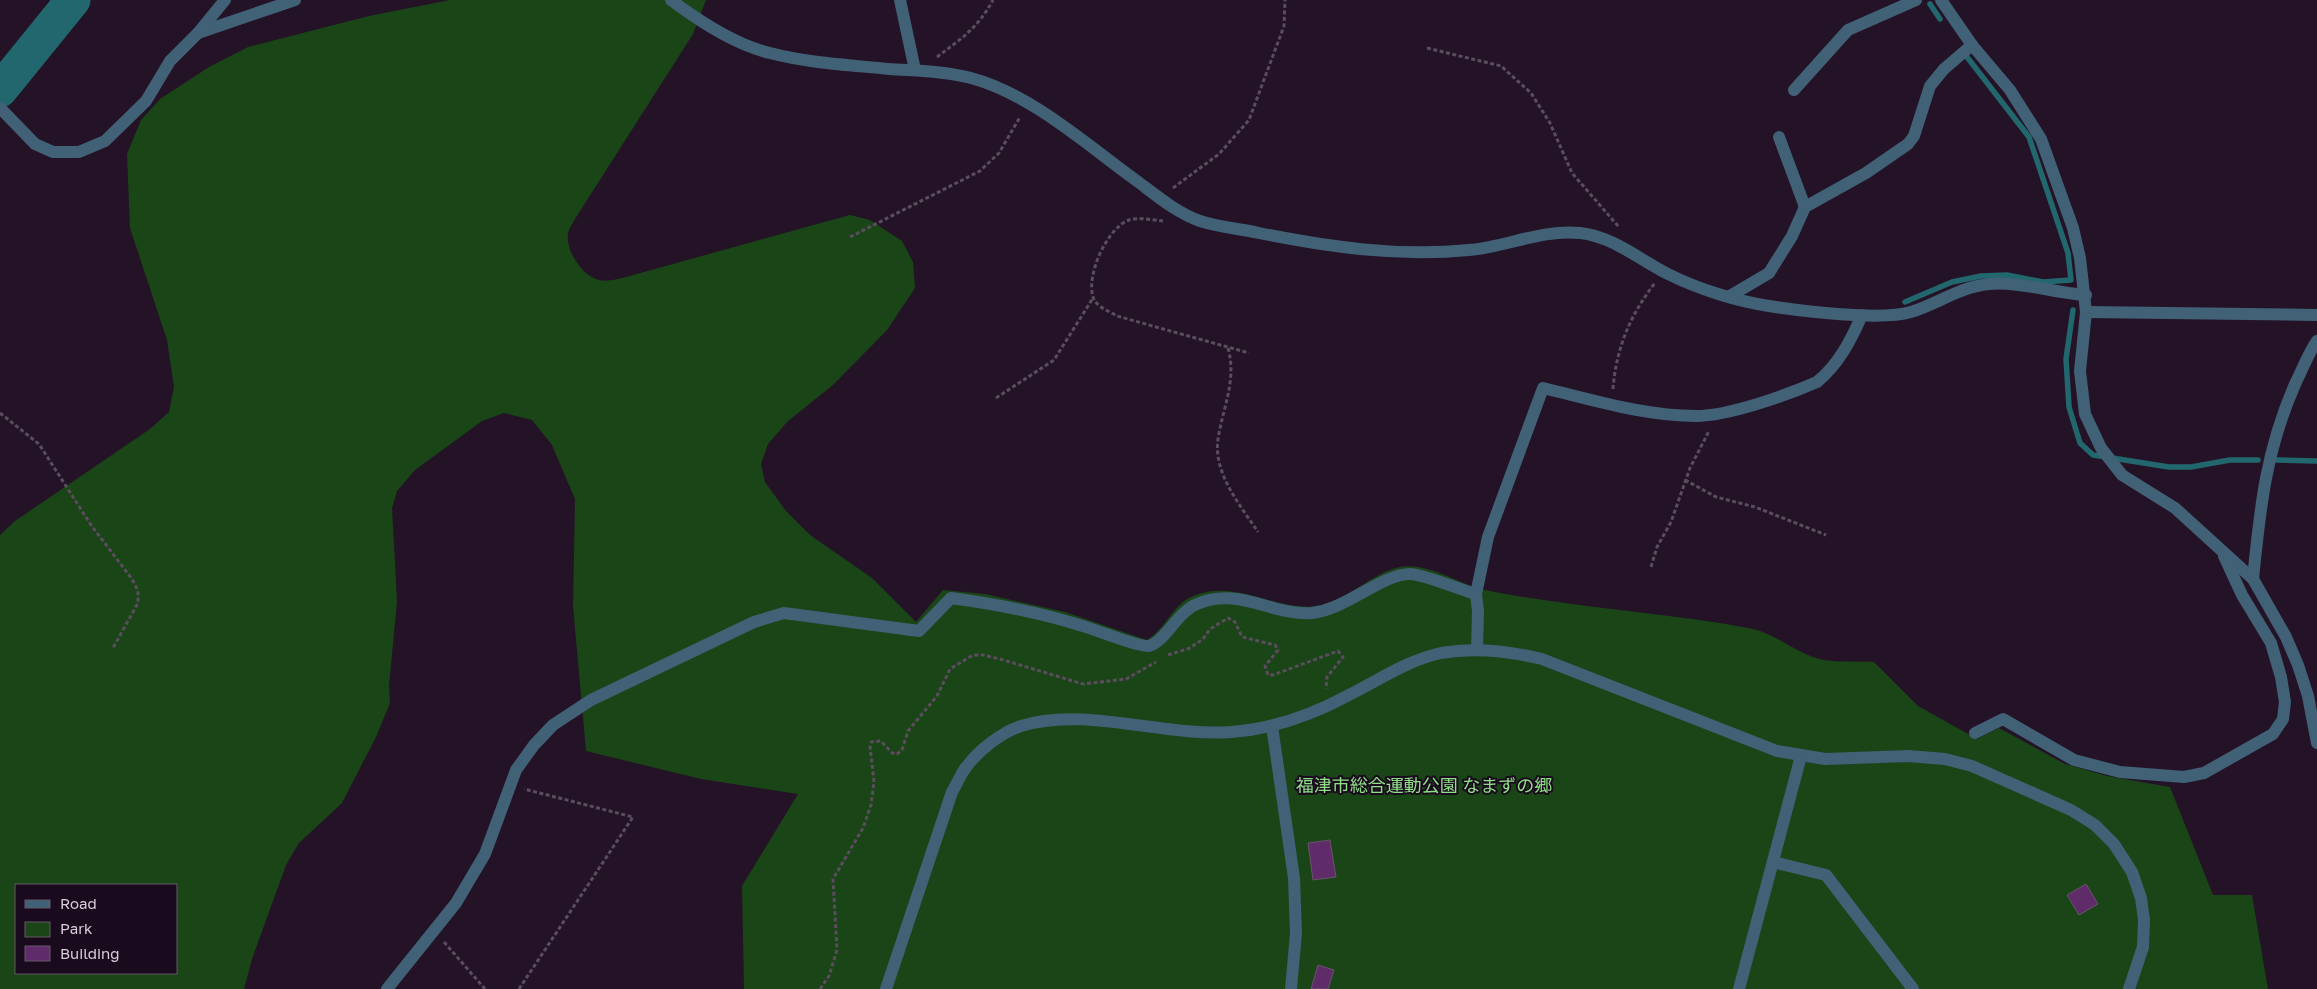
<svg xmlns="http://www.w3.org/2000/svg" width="2317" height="989" font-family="'Golos Text','Noto Sans JP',sans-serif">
  <rect width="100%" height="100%" fill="#241327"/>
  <path fill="#1a4517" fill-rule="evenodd" d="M 450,0 L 706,0 L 693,34 L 575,219 C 573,223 569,229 568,233 C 565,250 582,276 599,280 C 608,282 617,279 626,277 L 850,215 L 870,220 L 902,241 L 913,262 L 915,288 L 887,330 L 833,385 L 788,421 L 768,444 L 761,464 L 765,482 L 786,511 L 810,535 L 872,578 L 916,622 L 943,590 L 985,594 L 1065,612 L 1147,640 C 1165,629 1172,606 1191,597 C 1234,577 1277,612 1316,606 C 1346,602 1373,572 1400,567 C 1429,562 1457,584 1485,590 C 1573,608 1664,612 1753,629 C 1775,634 1794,651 1816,658 C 1830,663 1857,661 1874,662 L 1918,706 L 1977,739 L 1999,728 L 2065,764 L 2107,776 L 2170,787 L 2213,895 L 2252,895 L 2268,989 L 744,989 L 742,886 L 798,794 L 701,779 L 586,751 L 573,606 L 575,499 L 552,445 L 532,420 L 504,413 L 482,421 L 415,470 L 397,491 L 392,508 L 397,601 L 389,686 L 390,703 L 376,737 L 342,803 L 299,843 L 286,865 L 252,959 L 244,989 L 0,989 L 0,535 L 15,521 L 150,429 L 169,412 L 174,387 L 167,340 L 130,228 L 127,154 L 141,120 L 160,99 L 209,67 L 248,47 L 369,16 ZM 16,885 L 176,885 L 176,973 L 16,973 Z"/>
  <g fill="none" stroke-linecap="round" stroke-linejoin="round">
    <g stroke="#21676d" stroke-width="5.5">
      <polyline points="1930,4 1940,19"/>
      <polyline points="1905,302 1952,282 1981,276 2007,275 2043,282 2071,280 2068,253 2029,137 1967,57"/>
      <polyline points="2073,310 2066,359 2069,407 2080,443 2093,455 2169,467 2191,467 2230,460 2258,460"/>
      <polyline points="2277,460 2317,461"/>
    </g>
    <polyline stroke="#21676d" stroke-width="35" points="0,90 73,0"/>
  </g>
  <g fill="#5f2c69" stroke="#68546c">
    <polygon points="1330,840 1336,877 1313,880 1308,843"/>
    <polygon points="2086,884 2098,904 2079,915 2067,895"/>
    <polygon points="1318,965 1334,970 1328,989 1311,989"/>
  </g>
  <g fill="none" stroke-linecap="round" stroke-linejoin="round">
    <g stroke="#5b4c5e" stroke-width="3" stroke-dasharray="4 2.5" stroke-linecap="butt">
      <polyline points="1427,48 1501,66 1531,93 1550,123 1572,173 1618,226"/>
      <path d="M 937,57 C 962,38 977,29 993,0"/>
      <polyline points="1173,188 1219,154 1249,120 1284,26 1285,0"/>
      <path d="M 1163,221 C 1153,220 1138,217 1129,220 C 1107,228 1086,275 1093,297 C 1096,307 1109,311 1117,316 L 1249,353"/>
      <polyline points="850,237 980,171 999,153 1020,117"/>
      <path d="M 1228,348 C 1237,380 1223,407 1218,439 C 1213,473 1240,505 1258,532"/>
      <path d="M 1613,389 C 1616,349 1630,315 1655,283"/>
      <polyline points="996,398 1054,360 1093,298"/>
      <polyline points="0,413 39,444 91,525 132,579 138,591 138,603 113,648"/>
      <polyline points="1685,480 1716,497 1755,507 1826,535"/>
      <polyline points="1651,567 1657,547 1671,522 1690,468 1709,431"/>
      <polyline points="1168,655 1190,648 1203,639 1210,629 1228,618 1235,622 1242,637 1275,645 1278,650 1265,666 1268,675 1273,675 1338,651 1343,657 1327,677 1326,689"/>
      <polyline points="444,942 485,989"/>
      <polyline points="519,989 633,817 524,789"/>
      <polyline points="820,989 829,976 837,950 833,879 863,828 871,805 874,782 870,746 871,742 881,741 892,753 897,754 902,750 908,731 937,696 950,669 973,655 983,655 1000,659 1083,684 1126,679 1156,662"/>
    </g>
    <g stroke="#416177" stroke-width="12">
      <path d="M 671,0 C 699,21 735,45 770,53 C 808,63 850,65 889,69 C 917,71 944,71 971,78 C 1031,94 1087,145 1137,181 C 1157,196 1177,213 1200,221 C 1219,227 1240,229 1259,233 C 1330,247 1396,257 1469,250 C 1506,247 1542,229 1580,233 C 1612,236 1640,260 1668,274 C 1698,289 1736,301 1769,306 C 1802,311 1880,321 1911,312 C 1938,304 1959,287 1989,284 C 2016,281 2056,293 2086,295"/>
      <polyline points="900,0 915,70"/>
      <polyline points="1941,0 1972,45 2010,90 2041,139 2073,228 2080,258 2086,312 2080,371 2085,414 2101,448 2122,475 2175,508 2253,579 2286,637 2298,665 2308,696 2317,743"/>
      <polyline points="198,33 295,0"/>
      <polyline points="1794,90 1848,30 1916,0"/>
      <polyline points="0,108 35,144 53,152 79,152 105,141 146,101 170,61 198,33 225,0"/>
      <polyline points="1779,137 1805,207"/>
      <polyline points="1730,296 1769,273 1792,236 1805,207 1866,173 1908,144 1914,136 1930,86 1944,69 1972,45"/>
      <polyline points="2086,312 2317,315"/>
      <path d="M 2253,579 C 2260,508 2266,449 2296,382 C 2303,368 2308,354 2317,341"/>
      <path d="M 1477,650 L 1478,611 L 1476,594 L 1488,537 L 1543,388 C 1594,400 1644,416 1696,416 C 1729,416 1787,395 1817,382 C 1839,364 1851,340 1862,315"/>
      <polyline points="1272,726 1294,878 1296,933 1291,989"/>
      <polyline points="1975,733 2003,719 2074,760 2120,772 2184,777 2204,773 2273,734 2283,719 2285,702 2281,677 2271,643 2242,595 2224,556"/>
      <polyline points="1773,862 1826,875 1913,989"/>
      <path d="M 387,989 L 456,903 L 485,854 L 516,770 L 534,745 L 553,725 L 591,700 L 754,622 L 784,613 L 919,631 L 951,598 C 1003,605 1056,615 1106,634 C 1115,637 1141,647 1149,646 C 1165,642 1176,613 1197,604 C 1238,586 1273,616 1312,613 C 1347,609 1382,574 1410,574 C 1423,574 1461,590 1476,594"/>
      <path d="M 886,989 L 952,792 C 957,784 961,773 967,766 C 979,750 1002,732 1021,726 C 1085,706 1164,737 1231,732 C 1273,729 1312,715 1349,695 C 1379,680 1408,660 1441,653 C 1475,647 1509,651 1542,659 L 1777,751 L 1825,759 L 1908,756 L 1945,759 L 1972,766 L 2071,810 L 2095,825 L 2114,844 L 2132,872 L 2141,898 L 2144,920 L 2143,947 L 2129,989"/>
      <polyline points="1739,989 1801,756"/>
    </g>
  </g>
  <g text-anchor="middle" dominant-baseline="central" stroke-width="4" stroke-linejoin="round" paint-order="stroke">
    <g font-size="18" fill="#8fdf87" stroke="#1a0a1d">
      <text x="1424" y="785">福津市総合運動公園 なまずの郷</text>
    </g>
  </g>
  <rect x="15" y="884" width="162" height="90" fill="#1a0a1d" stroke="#665869"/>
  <rect x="25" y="900" width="25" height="8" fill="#416177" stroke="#665869"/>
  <text x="60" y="909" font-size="15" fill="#d9cddb">Road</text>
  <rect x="25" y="922" width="25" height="15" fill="#1a4517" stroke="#665869"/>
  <text x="60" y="934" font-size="15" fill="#d9cddb">Park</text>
  <rect x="25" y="946" width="25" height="15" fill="#5f2c69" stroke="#665869"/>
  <text x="60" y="959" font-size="15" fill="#d9cddb">Building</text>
</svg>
